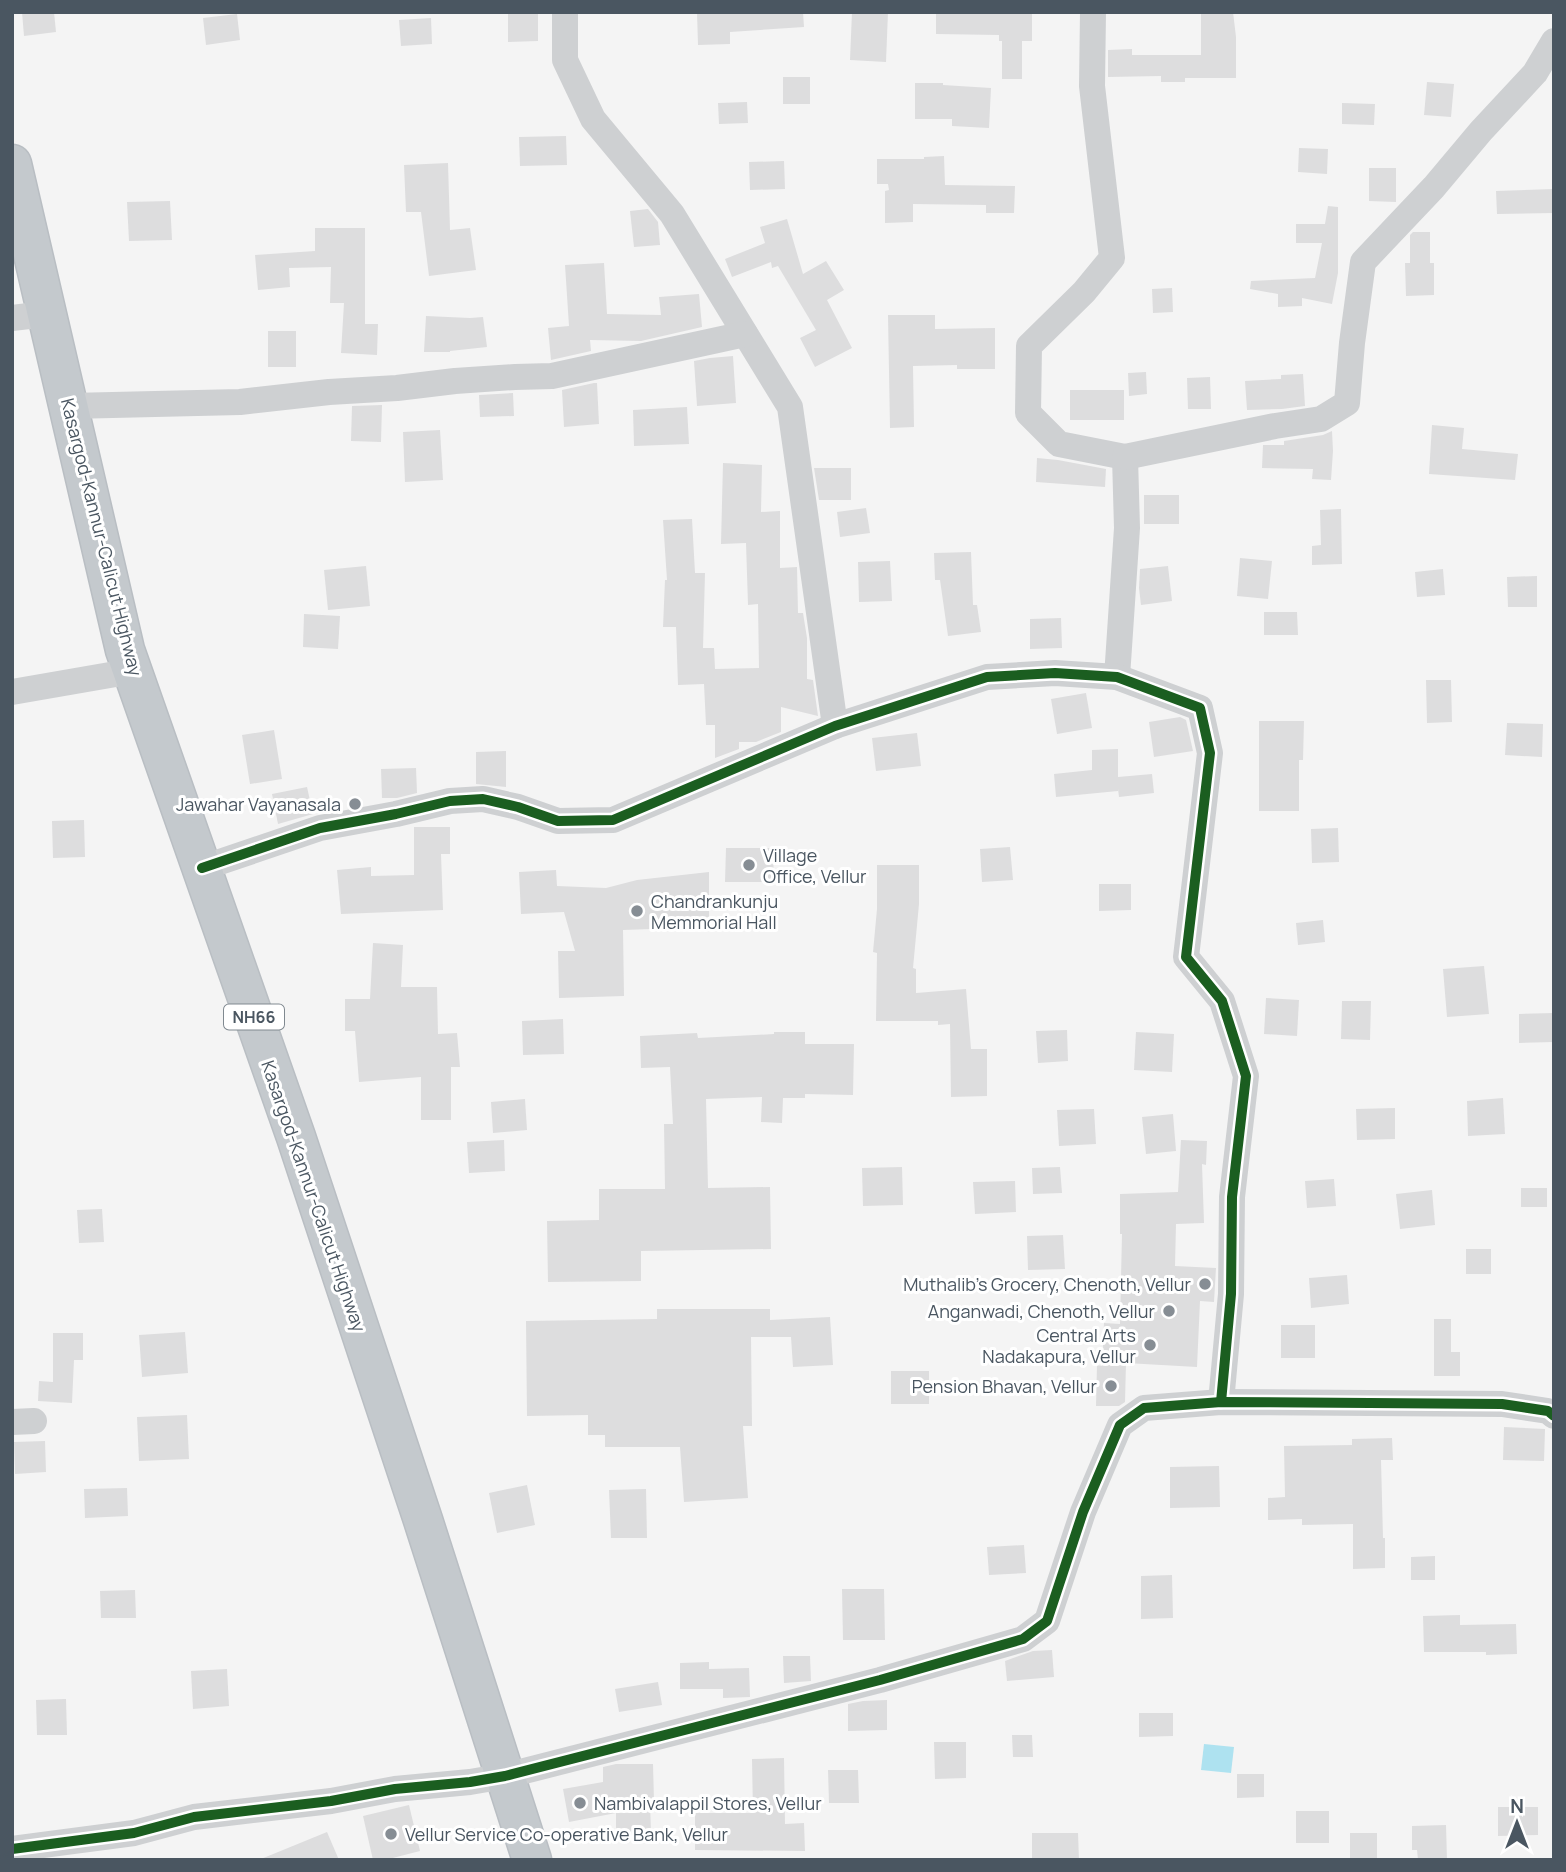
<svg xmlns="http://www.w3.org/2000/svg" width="1566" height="1872" font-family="Manrope,sans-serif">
  <rect width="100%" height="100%" fill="#f4f4f4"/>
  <polygon fill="#aee2f0" points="1204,1744 1234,1747 1231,1773 1201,1770"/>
  <g fill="#ddddde">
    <polygon points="22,12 54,12 56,32 24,36"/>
    <polygon points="697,12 803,12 804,27 730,32 730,44 698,45"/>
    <polygon points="852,12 888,12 886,62 850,60"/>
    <polygon points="936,12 1032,12 1032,41 1022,41 1022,79 1002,79 1002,41 999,41 999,35 936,34"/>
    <polygon points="1201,12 1233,12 1236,37 1236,78 1185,78 1185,82 1161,82 1161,76 1108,77 1108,50 1132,49 1132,55 1201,55"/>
    <polygon points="538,13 538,41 508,42 508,14"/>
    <polygon points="237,14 240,40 206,45 203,18"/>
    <polygon points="431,18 432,44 401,46 399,20"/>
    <rect x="783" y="77" width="27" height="27"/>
    <polygon points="1427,82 1454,84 1451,117 1424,115"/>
    <polygon points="915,83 943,83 943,85 991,88 989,128 952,126 952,119 915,119"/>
    <polygon points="747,102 748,123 719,124 718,103"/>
    <polygon points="1342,103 1375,104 1374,125 1342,124"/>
    <polygon points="566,136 567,165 520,166 519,137"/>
    <polygon points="1299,148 1328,149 1327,174 1298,172"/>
    <polygon points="944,156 945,185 1015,186 1014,213 986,213 986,205 913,204 913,222 885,223 885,191 889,190 888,184 877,184 877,159 924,159 924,157"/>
    <polygon points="784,161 785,189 750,190 749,162"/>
    <polygon points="448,163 450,230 470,228 476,270 429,276 421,212 406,212 404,165"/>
    <polygon points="1369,168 1396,168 1396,202 1369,201"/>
    <polygon points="1554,189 1554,213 1497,214 1496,191"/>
    <polygon points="170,201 172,240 129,241 127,202"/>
    <polygon points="1328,206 1338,207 1338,273 1332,304 1302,298 1302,306 1278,307 1278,294 1250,289 1251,281 1315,278 1322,243 1296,243 1296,224 1325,224"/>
    <polygon points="648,209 658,222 660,245 634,247 630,211"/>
    <polygon points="787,219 803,274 826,261 844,290 827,300 852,348 815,367 800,338 816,330 778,266 772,268 771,262 732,277 725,259 765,243 760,227"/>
    <polygon points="315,228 365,228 365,324 378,324 377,355 341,353 344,303 330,303 331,267 289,268 290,287 258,290 255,255 315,251"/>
    <polygon points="1413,232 1430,232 1430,263 1434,263 1434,295 1406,296 1405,263 1410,263 1410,235"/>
    <polygon points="604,263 607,314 661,315 659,297 699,294 702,327 641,341 590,340 591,351 551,360 548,328 569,326 565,265"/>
    <polygon points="1172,288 1173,312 1153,313 1152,289"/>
    <polygon points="888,315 935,315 935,329 995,328 995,369 957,369 957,365 913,366 914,427 890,428"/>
    <polygon points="426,316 470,318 483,317 487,347 450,351 450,352 424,352"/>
    <rect x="268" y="331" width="28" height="36"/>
    <polygon points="733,356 736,403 697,406 694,361 710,358"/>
    <polygon points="1146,372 1147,394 1129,396 1128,373"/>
    <polygon points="1303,374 1305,406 1282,409 1247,410 1245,381 1281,379 1281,375"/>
    <polygon points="1210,377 1211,409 1188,409 1187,378"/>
    <polygon points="594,383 597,383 599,424 564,427 562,390"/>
    <rect x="1070" y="390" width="54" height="30"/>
    <polygon points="513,393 514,416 480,417 479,395"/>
    <polygon points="382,405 381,442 351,441 352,406"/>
    <polygon points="687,407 689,444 634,446 633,410"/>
    <polygon points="1432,425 1464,428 1462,449 1518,454 1515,480 1429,474"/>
    <polygon points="440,430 443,480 405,482 403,432"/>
    <polygon points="1332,431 1333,451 1331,480 1312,479 1313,469 1262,468 1263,445 1284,445 1284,441 1323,435"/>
    <polygon points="1037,458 1058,460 1106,469 1105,487 1036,482"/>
    <polygon points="723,463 762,465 761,512 780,511 780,568 797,567 798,613 803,613 807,638 807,679 813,680 818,716 781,707 781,732 756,742 739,742 739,749 715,758 715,725 706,725 704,684 678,685 676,627 663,627 665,580 667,580 663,520 692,519 695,573 705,573 703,648 714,648 715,669 759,668 758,604 748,605 746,543 721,544"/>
    <polygon points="814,468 851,468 851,500 819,500"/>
    <rect x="1144" y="495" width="35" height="29"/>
    <polygon points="866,508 870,533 840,537 837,512"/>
    <polygon points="1341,509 1342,564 1312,565 1312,546 1321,545 1320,510"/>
    <polygon points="971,552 973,605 977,605 981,632 948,636 940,580 935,580 934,553"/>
    <polygon points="1240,558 1272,561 1268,599 1237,596"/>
    <polygon points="890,561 892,601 859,602 858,562"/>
    <polygon points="366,566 370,606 328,610 324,570"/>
    <polygon points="1168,566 1172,601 1141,605 1139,588 1140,569"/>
    <polygon points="1443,569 1445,595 1417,597 1415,572"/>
    <polygon points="1537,576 1537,607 1508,607 1507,577"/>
    <polygon points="1264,612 1297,612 1298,635 1264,635"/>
    <polygon points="304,614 340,616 338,649 303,647"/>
    <polygon points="1061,618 1062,648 1030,649 1030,619"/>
    <polygon points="1426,680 1451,680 1452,722 1427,723"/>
    <polygon points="1086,693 1092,728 1057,734 1051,699"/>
    <polygon points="1180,717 1186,720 1193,751 1154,757 1149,722"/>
    <polygon points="1259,721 1304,721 1303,760 1299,760 1299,811 1259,811"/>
    <polygon points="1507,723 1543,724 1542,757 1505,755"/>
    <polygon points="274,730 282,779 250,784 242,735"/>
    <polygon points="917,733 921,766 876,771 872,738"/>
    <polygon points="1118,749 1118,777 1152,774 1154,793 1119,797 1118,789 1118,791 1056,797 1054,774 1092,770 1092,750"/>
    <polygon points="506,751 506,787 476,784 476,752"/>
    <polygon points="416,768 417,793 397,798 382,798 381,769"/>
    <polygon points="307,787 313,814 278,824 272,794"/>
    <polygon points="84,820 85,857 53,858 52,821"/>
    <polygon points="414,827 450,827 450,854 441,854 443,910 341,914 337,870 371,867 371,876 414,875"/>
    <polygon points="1338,828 1339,862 1312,863 1311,829"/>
    <polygon points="1010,847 1013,880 982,882 980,849"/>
    <polygon points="726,848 774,848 773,882 725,882"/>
    <polygon points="877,865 919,865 919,904 913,968 916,969 916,993 966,989 971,1049 987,1049 987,1096 951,1097 950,1024 938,1025 938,1021 876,1021 877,953 873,952 877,909"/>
    <polygon points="556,870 557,886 606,888 637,880 709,872 709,927 623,930 624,996 559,998 558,951 575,951 564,912 521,914 519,872"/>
    <polygon points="1099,884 1131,884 1131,910 1099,911"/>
    <polygon points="1323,920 1325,942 1298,945 1296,923"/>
    <polygon points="373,943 403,945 401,987 437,987 438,1034 457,1033 460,1067 451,1067 451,1120 421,1120 421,1077 359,1082 355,1031 345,1031 345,999 370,999"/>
    <polygon points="1484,966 1489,1014 1447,1017 1443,969"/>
    <polygon points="1266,998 1299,1000 1297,1036 1264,1034"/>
    <polygon points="1342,1001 1371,1001 1370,1040 1341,1039"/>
    <polygon points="1554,1013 1554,1042 1519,1043 1519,1014"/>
    <polygon points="563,1019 564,1054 523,1055 522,1021"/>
    <polygon points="1067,1030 1068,1061 1038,1063 1036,1031"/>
    <polygon points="774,1032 805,1032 805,1044 854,1044 853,1095 805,1094 805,1098 783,1098 782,1123 761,1122 762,1097 706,1099 708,1188 770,1187 771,1249 641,1251 641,1281 548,1282 547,1221 599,1220 599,1189 665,1189 664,1124 673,1124 670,1067 641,1068 640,1036 697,1033 698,1038 774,1034"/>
    <polygon points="1136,1032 1174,1034 1172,1072 1134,1070"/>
    <polygon points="1503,1098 1505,1134 1468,1136 1467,1101"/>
    <polygon points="525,1099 527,1130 493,1133 491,1102"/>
    <polygon points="1395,1108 1395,1139 1357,1140 1356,1109"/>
    <polygon points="1094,1109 1096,1144 1059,1146 1057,1110"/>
    <polygon points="1173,1114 1176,1151 1146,1154 1142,1117"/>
    <polygon points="504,1140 505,1171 469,1173 467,1142"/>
    <polygon points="1181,1140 1207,1141 1206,1165 1202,1164 1204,1223 1176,1224 1175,1266 1216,1268 1214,1302 1200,1301 1197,1367 1126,1363 1125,1402 1119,1406 1096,1406 1097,1365 1102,1366 1104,1323 1120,1324 1122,1234 1120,1234 1120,1194 1178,1192"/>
    <polygon points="902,1167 903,1205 863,1206 862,1168"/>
    <polygon points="1060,1167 1062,1193 1033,1194 1032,1168"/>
    <polygon points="1334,1179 1336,1206 1307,1208 1305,1181"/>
    <polygon points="1015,1181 1016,1212 975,1214 973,1182"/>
    <rect x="1521" y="1188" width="26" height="19"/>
    <polygon points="1432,1190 1435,1225 1400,1229 1396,1194"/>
    <polygon points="102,1209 104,1242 79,1243 77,1210"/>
    <polygon points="1063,1235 1065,1269 1028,1270 1027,1236"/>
    <rect x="1466" y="1249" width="25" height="25"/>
    <polygon points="1347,1275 1349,1304 1311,1308 1309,1278"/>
    <polygon points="657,1309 770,1309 770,1320 830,1317 833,1365 793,1367 791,1337 751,1337 752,1426 743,1426 748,1498 684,1502 680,1447 605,1447 605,1435 588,1435 588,1415 527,1416 526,1321 657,1319"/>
    <polygon points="1434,1319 1451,1319 1451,1352 1460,1352 1460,1376 1434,1376"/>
    <rect x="1281" y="1325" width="34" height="33"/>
    <polygon points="185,1332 188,1373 142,1377 139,1335"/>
    <polygon points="53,1333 83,1333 83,1360 74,1360 72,1403 38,1401 39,1381 53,1382"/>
    <rect x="891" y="1371" width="38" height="33"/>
    <polygon points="187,1415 189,1459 139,1461 137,1417"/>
    <polygon points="1504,1427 1545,1429 1544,1461 1503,1460"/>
    <polygon points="1392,1438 1393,1460 1381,1460 1383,1538 1385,1538 1385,1568 1353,1569 1353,1524 1302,1525 1302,1519 1268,1520 1268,1498 1285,1497 1284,1446 1352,1445 1352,1439"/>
    <polygon points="45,1441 46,1472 15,1474 14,1442"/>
    <polygon points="1219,1466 1220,1507 1170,1508 1170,1467"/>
    <polygon points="527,1485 535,1525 497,1533 489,1493"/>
    <polygon points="127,1488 128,1516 85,1518 84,1489"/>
    <polygon points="646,1489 647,1538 611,1538 609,1490"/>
    <polygon points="1024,1545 1026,1573 989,1575 987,1547"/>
    <polygon points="1435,1556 1435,1580 1411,1580 1411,1557"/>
    <polygon points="1172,1575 1173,1618 1141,1619 1141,1576"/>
    <polygon points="842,1589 884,1589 885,1640 843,1640"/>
    <polygon points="135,1590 136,1618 101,1618 100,1591"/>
    <polygon points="1460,1615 1460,1625 1516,1624 1517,1654 1486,1655 1486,1652 1424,1652 1423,1616"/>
    <polygon points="1052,1650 1054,1677 1007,1681 1005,1661 1033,1651"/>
    <polygon points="783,1656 810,1656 811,1681 784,1683"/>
    <polygon points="709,1662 709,1669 749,1668 750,1697 723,1698 723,1689 680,1689 680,1663"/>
    <polygon points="227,1669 229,1706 193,1709 191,1671"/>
    <polygon points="658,1682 662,1705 619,1712 615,1689"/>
    <polygon points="66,1699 67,1735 37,1735 36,1700"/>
    <polygon points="887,1700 887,1730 848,1731 848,1704 863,1701"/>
    <polygon points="1139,1713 1173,1713 1173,1736 1139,1737"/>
    <polygon points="1012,1735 1032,1735 1033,1757 1013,1757"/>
    <polygon points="934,1742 966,1742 966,1778 935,1779"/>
    <polygon points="784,1758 785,1824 804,1823 805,1851 695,1850 695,1813 753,1813 752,1759"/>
    <polygon points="616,1764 653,1764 654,1801 650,1801 651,1835 616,1836 616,1813 569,1822 563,1789 603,1782 603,1767"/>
    <polygon points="828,1770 858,1770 859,1803 829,1803"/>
    <polygon points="1237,1774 1264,1774 1264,1797 1237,1798"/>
    <polygon points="409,1805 420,1851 385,1860 373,1860 363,1816"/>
    <polygon points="1498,1807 1538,1807 1538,1835 1498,1836"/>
    <rect x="1296" y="1811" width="33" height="32"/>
    <polygon points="1446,1825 1447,1860 1418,1860 1417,1850 1412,1850 1412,1826"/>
    <polygon points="327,1832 339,1860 261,1860 261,1859"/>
    <polygon points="1032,1833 1078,1833 1079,1860 1032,1860"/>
    <rect x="1350" y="1833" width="27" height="27"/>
  </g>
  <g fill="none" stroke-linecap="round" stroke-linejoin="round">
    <defs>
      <polyline id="trunk" points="12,164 125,650 296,1137 423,1520 532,1860"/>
    </defs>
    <use href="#trunk" stroke="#b9bec3" stroke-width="41"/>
    <g stroke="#ced0d2" stroke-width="26">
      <polyline points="565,12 565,60 593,119 672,214 790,407 835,726"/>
      <polyline points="1093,12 1092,86 1112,258 1084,292 1029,346 1028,413 1059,444 1125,457 1127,528 1117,677"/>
      <polyline points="12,318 46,314"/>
      <polyline points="70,406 240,402 329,392 397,388 455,381 515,377 552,376 745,334"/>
      <polyline points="1125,457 1275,426 1321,419 1347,403 1352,343 1363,262 1434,187 1481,131 1535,73 1554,41"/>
      <polyline points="12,692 133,671"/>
      <polyline points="202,868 320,828 396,814 450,801 483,799 518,807 558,821 613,820 835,726 987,677 1055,673 1117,677 1200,708 1210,753 1186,957 1222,1001 1246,1076 1232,1197 1231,1294 1221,1402"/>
      <polyline points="12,1422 34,1421"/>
      <polyline points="12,1849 134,1833 194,1817 331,1801 395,1789 470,1782 505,1776 880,1680 1023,1639 1047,1621 1083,1512 1120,1425 1144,1408 1221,1402 1502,1404 1548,1411 1554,1416"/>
    </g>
    <use href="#trunk" stroke="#c4c9cd" stroke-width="38"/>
    <defs>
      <g id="cycleway">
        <polyline points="202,868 320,828 396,814 450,801 483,799 518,807 558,821 613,820 835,726 987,677 1055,673 1117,677 1200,708 1210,753 1186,957 1222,1001 1246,1076 1232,1197 1231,1294 1221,1402"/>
        <polyline points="12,1849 134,1833 194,1817 331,1801 395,1789 470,1782 505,1776 880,1680 1023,1639 1047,1621 1083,1512 1120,1425 1144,1408 1221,1402 1502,1404 1548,1411 1554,1416"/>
      </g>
    </defs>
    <use href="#cycleway" stroke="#fff" stroke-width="15"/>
    <use href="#cycleway" stroke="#1b5e20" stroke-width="10"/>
  </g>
  <g fill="#868d94" stroke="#fff" stroke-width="2.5">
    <circle cx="355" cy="804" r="7"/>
    <circle cx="749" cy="865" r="7"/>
    <circle cx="637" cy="911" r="7"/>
    <circle cx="1205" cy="1284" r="7"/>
    <circle cx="1169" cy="1311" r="7"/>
    <circle cx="1150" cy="1345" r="7"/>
    <circle cx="1111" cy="1386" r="7"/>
    <circle cx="580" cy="1803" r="7"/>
    <circle cx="391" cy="1834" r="7"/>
  </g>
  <g text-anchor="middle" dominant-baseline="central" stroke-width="6" stroke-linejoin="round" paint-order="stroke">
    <rect fill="#fff" stroke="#808990" stroke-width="2" x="224" y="1004.5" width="60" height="25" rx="5"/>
    <g font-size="16" font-weight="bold" fill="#4a5661">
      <text x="254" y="1017">NH66</text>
    </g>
    <g font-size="18" fill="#4a5661" stroke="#fff">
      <text transform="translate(102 537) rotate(76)">Kasargod-Kannur-Calicut Highway</text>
      <text transform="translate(314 1196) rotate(71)">Kasargod-Kannur-Calicut Highway</text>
    </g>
    <g font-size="18" fill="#4a5661" stroke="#fff" text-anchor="end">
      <text x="341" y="804">Jawahar Vayanasala</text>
      <text x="763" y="855" text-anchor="start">Village<tspan x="763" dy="21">Office, Vellur</tspan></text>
      <text x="651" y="901" text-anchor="start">Chandrankunju<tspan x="651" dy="21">Memmorial Hall</tspan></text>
      <text x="1191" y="1284">Muthalib's Grocery, Chenoth, Vellur</text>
      <text x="1155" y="1311">Anganwadi, Chenoth, Vellur</text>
      <text x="1136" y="1335">Central Arts<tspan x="1136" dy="21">Nadakapura, Vellur</tspan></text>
      <text x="1097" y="1386">Pension Bhavan, Vellur</text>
      <text x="594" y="1803" text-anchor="start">Nambivalappil Stores, Vellur</text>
      <text x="405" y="1834" text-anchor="start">Vellur Service Co-operative Bank, Vellur</text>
    </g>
  </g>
  <rect width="1566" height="1872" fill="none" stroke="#4a5661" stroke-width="28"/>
  <g transform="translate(1517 1823)" stroke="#ffffff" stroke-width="5" paint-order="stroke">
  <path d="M0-5L12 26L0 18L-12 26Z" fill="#4a5661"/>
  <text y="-10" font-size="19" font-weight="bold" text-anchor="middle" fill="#4a5661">N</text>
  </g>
</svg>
